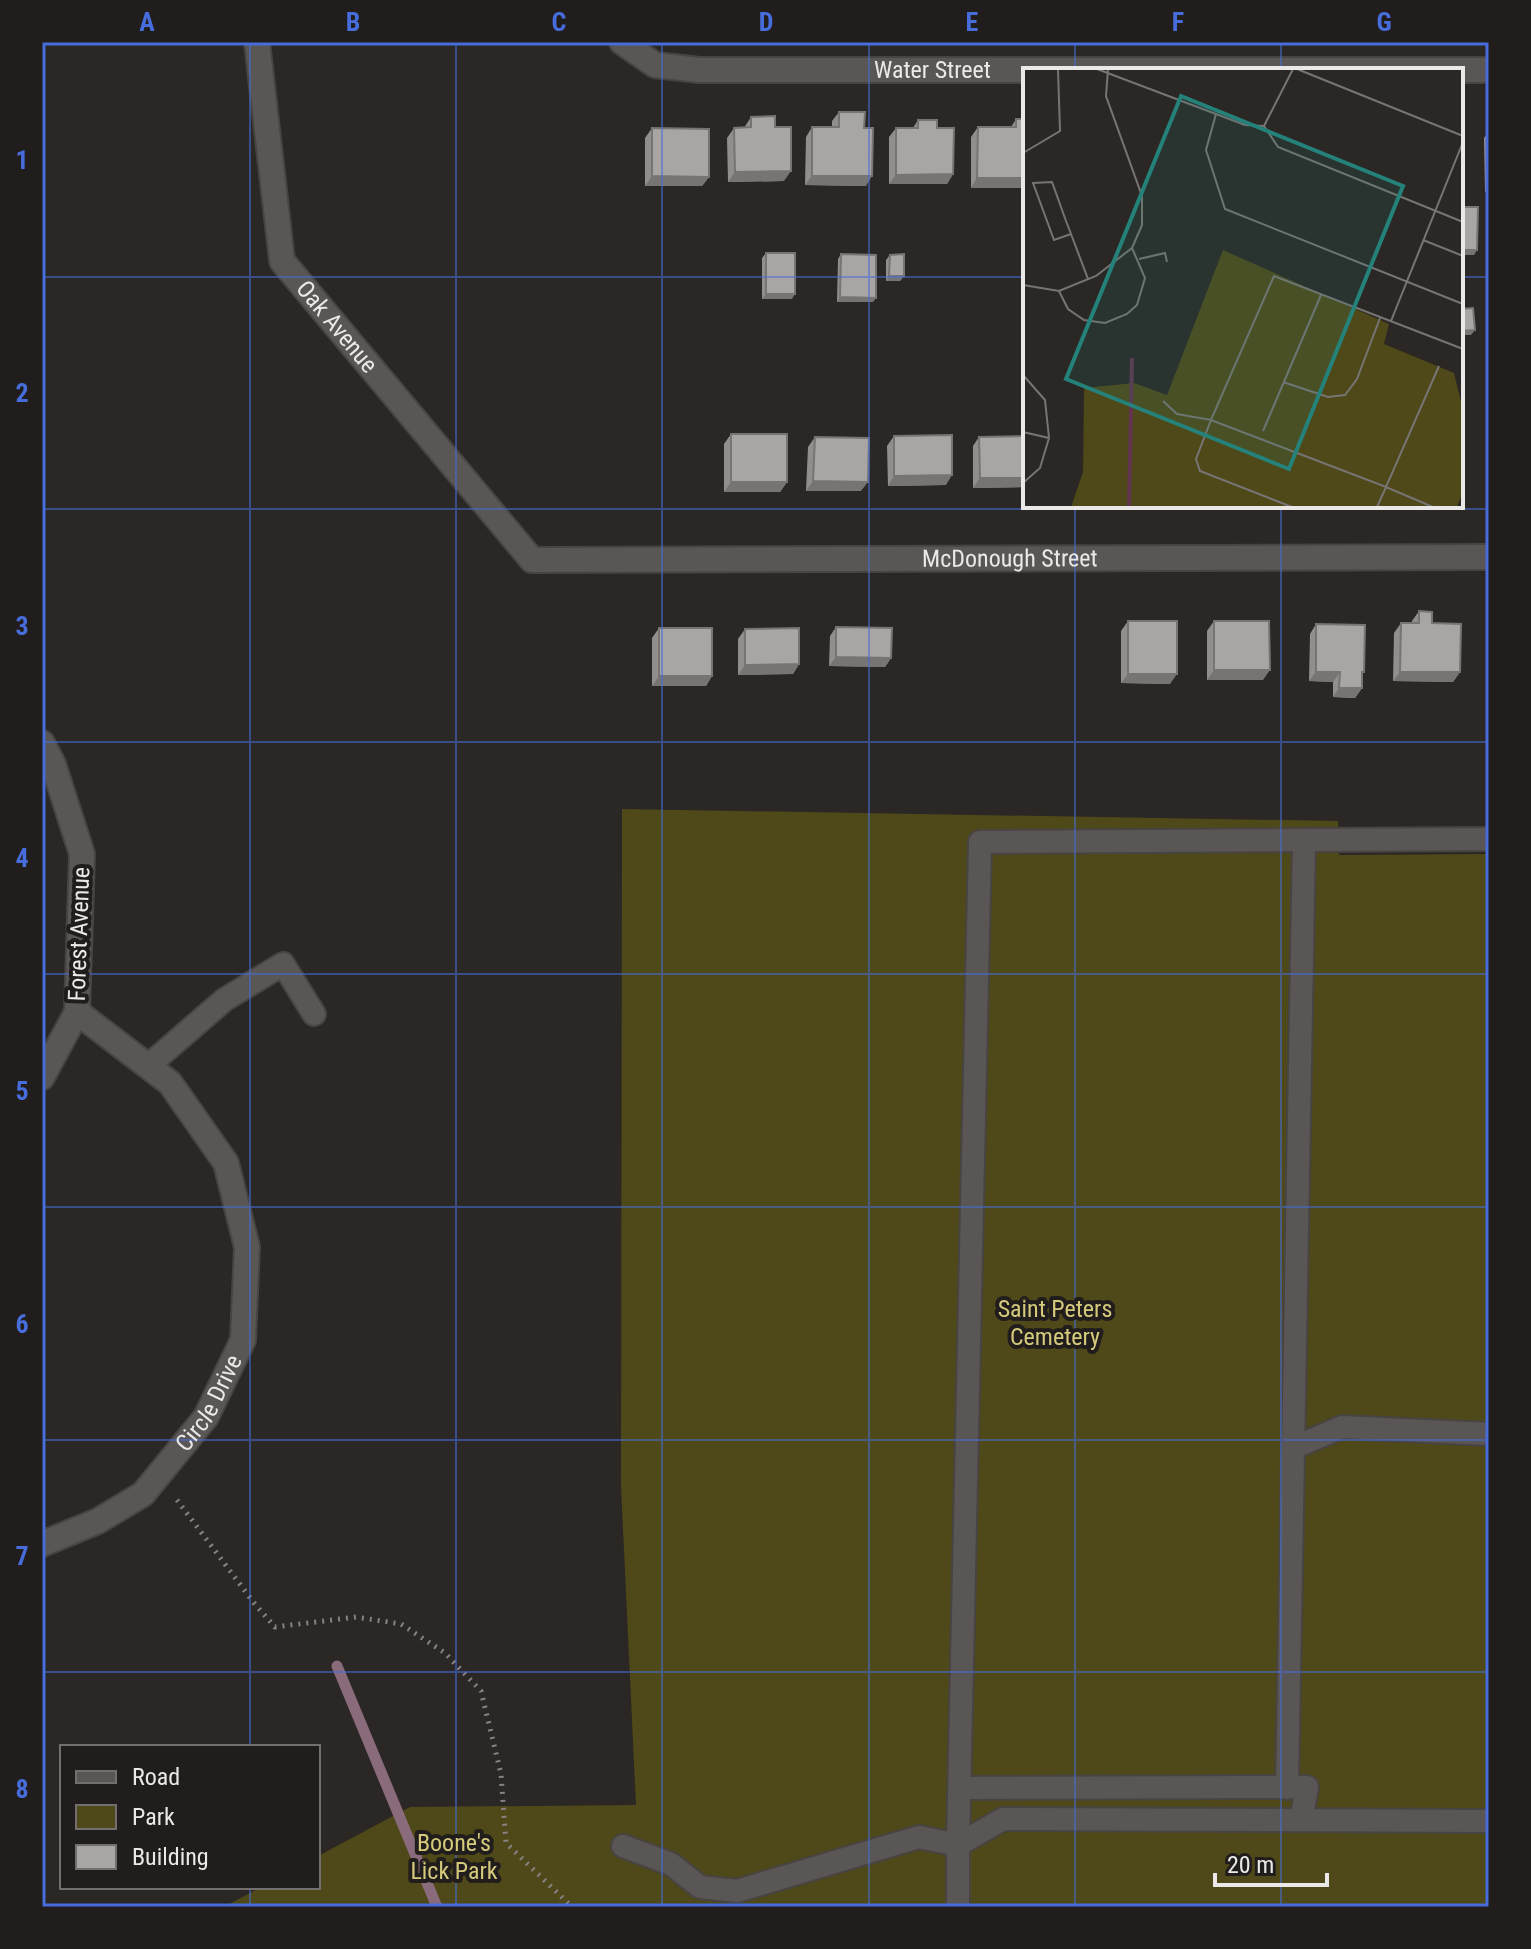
<svg xmlns="http://www.w3.org/2000/svg" width="1531" height="1949" font-family="'Roboto Condensed',sans-serif">
  <rect width="100%" height="100%" fill="#2a2725"/>
  <polygon fill="#4f4818" points="622,809 1338,821 1339,855 1489,854 1489,1907 224,1907 261,1887 318,1887 318,1856 410,1807 636,1805 621,1487"/>
  <g fill="none" stroke-linecap="round" stroke-linejoin="round">
    <polyline stroke="#8a6b7c" stroke-width="11" points="337,1666 437,1907"/>
    <defs>
      <g id="lane">
        <polyline points="148,1066 224,1000 283,964 314,1014"/>
        <polyline points="1293,1448 1342,1427 1489,1434"/>
        <polyline points="960,1788 1307,1787 1301,1820"/>
        <polyline points="1287,1788 1304,841"/>
        <polyline points="623,1846 671,1864 700,1887 737,1891 919,1837 958,1845 980,842 1489,839"/>
        <polyline points="958,1907 958,1845 1003,1819 1489,1821"/>
      </g>
      <g id="street">
        <path id="s1" d="M 257,42 L 282,261 L 532,560 L 1489,557"/>
        <path id="s2" d="M 622,42 L 655,65 L 699,70 L 1489,70"/>
        <polyline points="42,743 53,764 82,854 77,1012 42,1077"/>
        <path id="s3" d="M 42,1544 L 98,1521 L 143,1494 L 206,1417 L 243,1340 L 247,1247 L 226,1163 L 170,1083 L 77,1012"/>
      </g>
    </defs>
    <use href="#lane" stroke="#474442" stroke-width="26"/>
    <use href="#street" stroke="#474442" stroke-width="28"/>
    <polyline stroke="#858281" stroke-width="5" stroke-dasharray="2 6" stroke-linecap="butt" points="177,1500 254,1603 275,1627 356,1617 401,1624 445,1653 481,1691 501,1774 506,1843 572,1907"/>
    <use href="#lane" stroke="#5a5655" stroke-width="22"/>
    <use href="#street" stroke="#5a5655" stroke-width="24"/>
  </g>
  <g fill="#928e8e">
    <polygon points="839,112 864,128 866,186 805,185 806,137 812,127 832,127 832,121"/>
    <polygon points="751,117 775,127 784,181 728,182 727,138 734,128 744,128"/>
    <polygon points="1016,119 1025,119 971,188 971,137 978,127 1011,127"/>
    <polygon points="918,120 937,128 953,174 947,184 889,184 889,137 896,128 913,128"/>
    <polygon points="652,128 709,177 702,186 645,186 645,138"/>
    <polygon points="1489,131 1489,191 1485,192 1484,138"/>
    <polygon points="766,253 792,299 762,299 762,258"/>
    <polygon points="841,254 873,302 837,302 838,259"/>
    <polygon points="890,255 904,276 900,281 886,281 886,260"/>
    <polygon points="731,434 787,482 780,492 724,492 724,444"/>
    <polygon points="894,436 946,485 888,486 887,446"/>
    <polygon points="1025,436 1025,487 973,488 973,446 979,437"/>
    <polygon points="815,437 861,491 806,491 808,447"/>
    <polygon points="1419,611 1432,623 1460,672 1453,682 1393,681 1394,633 1401,623 1412,623 1412,621"/>
    <polygon points="1128,621 1170,684 1121,683 1121,631"/>
    <polygon points="1214,621 1263,680 1207,680 1207,631"/>
    <polygon points="1316,624 1362,676 1362,688 1355,698 1333,697 1333,682 1309,681 1310,634"/>
    <polygon points="836,627 891,658 885,667 829,666 830,636"/>
    <polygon points="659,628 712,676 706,686 652,686 652,638"/>
    <polygon points="745,629 799,664 793,674 738,675 738,639"/>
  </g>
  <g fill="#777474">
    <polygon points="791,171 784,181 728,182 735,172"/>
    <polygon points="953,174 947,184 889,184 896,175"/>
    <polygon points="652,176 709,177 702,186 645,186"/>
    <polygon points="812,176 872,176 866,186 805,185"/>
    <polygon points="977,178 1025,178 1025,188 971,188"/>
    <polygon points="1461,250 1477,250 1474,255 1461,255"/>
    <polygon points="889,276 904,276 900,281 886,281"/>
    <polygon points="766,294 795,294 792,299 762,299"/>
    <polygon points="840,297 876,298 873,302 837,302"/>
    <polygon points="1475,330 1471,335 1461,335 1461,331"/>
    <polygon points="952,475 946,485 888,486 894,476"/>
    <polygon points="980,478 1025,478 1025,487 973,488"/>
    <polygon points="813,481 868,482 861,491 806,491"/>
    <polygon points="731,482 787,482 780,492 724,492"/>
    <polygon points="836,657 891,658 885,667 829,666"/>
    <polygon points="799,664 793,674 738,675 745,665"/>
    <polygon points="1214,670 1270,670 1263,680 1207,680"/>
    <polygon points="1316,672 1340,672 1333,682 1309,681"/>
    <polygon points="1400,672 1460,672 1453,682 1393,681"/>
    <polygon points="1128,674 1177,674 1170,684 1121,683"/>
    <polygon points="659,676 712,676 706,686 652,686"/>
    <polygon points="1339,688 1362,688 1355,698 1333,697"/>
  </g>
  <g fill="#aaa5a5" stroke="#777474" stroke-width="2">
    <polygon points="839,112 865,112 864,128 873,128 872,176 812,176 812,127 839,127"/>
    <polygon points="775,116 775,127 791,127 791,171 735,172 734,128 751,127 751,117"/>
    <polygon points="1016,119 1025,119 1025,178 977,178 978,127 1016,127"/>
    <polygon points="918,120 937,120 937,128 954,128 953,174 896,175 896,128 918,128"/>
    <polygon points="652,128 709,129 709,177 652,176"/>
    <polygon points="1461,207 1478,207 1477,250 1461,250"/>
    <rect x="766" y="253" width="29" height="41"/>
    <polygon points="841,254 876,255 876,298 840,297"/>
    <polygon points="904,254 904,276 889,276 890,255"/>
    <polygon points="1473,308 1475,330 1461,331 1461,309"/>
    <polygon points="1461,400 1464,479 1461,479"/>
    <rect x="731" y="434" width="56" height="48"/>
    <polygon points="952,435 952,475 894,476 894,436"/>
    <polygon points="1025,436 1025,478 980,478 979,437"/>
    <polygon points="815,437 869,438 868,482 813,481"/>
    <polygon points="1419,611 1432,612 1432,623 1461,624 1460,672 1400,672 1401,623 1419,623"/>
    <rect x="1128" y="621" width="49" height="53"/>
    <polygon points="1214,621 1269,621 1270,670 1214,670"/>
    <polygon points="1316,624 1365,625 1364,672 1362,672 1362,688 1339,688 1340,672 1316,672"/>
    <polygon points="836,627 892,628 891,658 836,657"/>
    <rect x="659" y="628" width="53" height="48"/>
    <polygon points="799,628 799,664 745,665 745,629"/>
  </g>
  <path fill="none" stroke="#466ddb" stroke-width="2" stroke-opacity="0.55" d="M 250,42 L 250,1747M 456,42 L 456,1907M 662,42 L 662,1907M 869,42 L 869,1907M 1075,42 L 1075,70M 1281,42 L 1281,70M 42,277 L 1025,277M 1461,277 L 1489,277M 1075,506 L 1075,1907M 1281,506 L 1281,1907M 42,509 L 1489,509M 42,742 L 1489,742M 42,974 L 1489,974M 42,1207 L 1489,1207M 42,1440 L 1489,1440M 42,1672 L 1489,1672M 250,1887 L 250,1907"/>
  <g text-anchor="middle" dominant-baseline="central" stroke-width="8" stroke-linejoin="round" paint-order="stroke">
    <g font-size="24" fill="#ebe9e8" stroke="#211d1c">
      <text stroke="none"><textPath href="#s2" startOffset="318">Water Street</textPath></text>
      <text stroke="none"><textPath href="#s1" startOffset="306">Oak Avenue</textPath></text>
      <text stroke="none"><textPath href="#s1" startOffset="1088">McDonough Street</textPath></text>
      <text transform="translate(79 934) rotate(-88)">Forest Avenue</text>
      <text stroke="none"><textPath href="#s3" startOffset="226">Circle Drive</textPath></text>
    </g>
    <g font-size="24" fill="#d5ca7c" stroke="#211d1c">
      <text x="1055" y="1309">Saint Peters<tspan x="1055" dy="28">Cemetery</tspan></text>
      <text x="454" y="1843">Boone's<tspan x="454" dy="28">Lick Park</tspan></text>
    </g>
  </g>
  <g transform="translate(1023 68)">
    <rect width="440" height="440" fill="#2a2725"/>
    <path d="M 200,182 L 366,256 L 361,276 L 431,305 L 440,342 L 440,424 L 434,439 L 48,439 L 60,404 L 61,320 L 111,315 L 144,327 Z" fill="#4f4818"/>
    <path fill="none" stroke="#60354d" stroke-width="4" d="M 106,439 L 109,290"/>
    <path fill="none" stroke="#777573" stroke-width="2" d="M 74,1 L 222,57 L 241,58M 274,1 L 440,68M 193,46 L 183,82 L 202,141 L 440,236M 241,58 L 255,79 L 440,154M 241,58 L 270,1M 0,85 L 37,63 L 35,1M 48,166 L 31,172 L 10,115 L 29,114 L 43,153 L 48,166 L 65,211M 400,172 L 440,188M 116,191 L 142,185 L 144,194M 0,217 L 36,223 L 73,208 L 109,180 L 119,157 L 119,128 L 83,28 L 85,1M 36,223 L 45,241 L 61,252 L 82,255 L 104,246 L 114,237 L 122,210 L 109,180M 368,253 L 440,74M 0,307 L 22,332 L 26,370 L 17,400 L 0,415M 260,314 L 305,329 L 322,327 L 334,311 L 357,250M 140,333 L 154,346 L 188,352 L 251,208 L 440,281M 240,363 L 298,227M 0,364 L 26,370M 269,439 L 177,403 L 173,391 L 188,352 L 363,419 L 416,298M 354,439 L 363,419 L 410,439"/>
    <path fill="#25827a" fill-opacity="0.15" stroke="#25827a" stroke-width="4" d="M 158,28 L 380,118 L 266,401 L 43,311 Z"/>
    <rect width="440" height="440" fill="none" stroke="#ebe9e8" stroke-width="4"/>
  </g>
  <rect width="1531" height="1949" fill="none" stroke="#211d1c" stroke-width="88"/>
  <rect x="60" y="1745" width="260" height="144" fill="#211d1c" stroke="#726f6e" stroke-width="2"/>
  <rect x="76" y="1771" width="40" height="12" fill="#5a5655" stroke="#726f6e" stroke-width="2"/>
  <text x="132" y="1785" font-size="24" fill="#ebe9e8">Road</text>
  <rect x="76" y="1805" width="40" height="24" fill="#4f4818" stroke="#726f6e" stroke-width="2"/>
  <text x="132" y="1825" font-size="24" fill="#ebe9e8">Park</text>
  <rect x="76" y="1845" width="40" height="24" fill="#aaa5a5" stroke="#726f6e" stroke-width="2"/>
  <text x="132" y="1865" font-size="24" fill="#ebe9e8">Building</text>
  <path d="M1215 1873v12h112v-12" fill="none" stroke="#ebe9e8" stroke-width="4"/>
  <text x="1227" y="1873" font-size="24" fill="#ebe9e8" stroke="#211d1c" stroke-width="6" paint-order="stroke">20 m</text>
  <rect x="44" y="44" width="1443" height="1861" fill="none" stroke="#466ddb" stroke-width="3"/>
  <g font-size="26" text-anchor="middle" font-weight="bold" fill="#466ddb">
    <text x="147" y="31">A</text>
    <text x="353" y="31">B</text>
    <text x="559" y="31">C</text>
    <text x="766" y="31">D</text>
    <text x="972" y="31">E</text>
    <text x="1178" y="31">F</text>
    <text x="1384" y="31">G</text>
    <text x="22" y="169">1</text>
    <text x="22" y="402">2</text>
    <text x="22" y="635">3</text>
    <text x="22" y="867">4</text>
    <text x="22" y="1100">5</text>
    <text x="22" y="1333">6</text>
    <text x="22" y="1565">7</text>
    <text x="22" y="1798">8</text>
  </g>
</svg>
